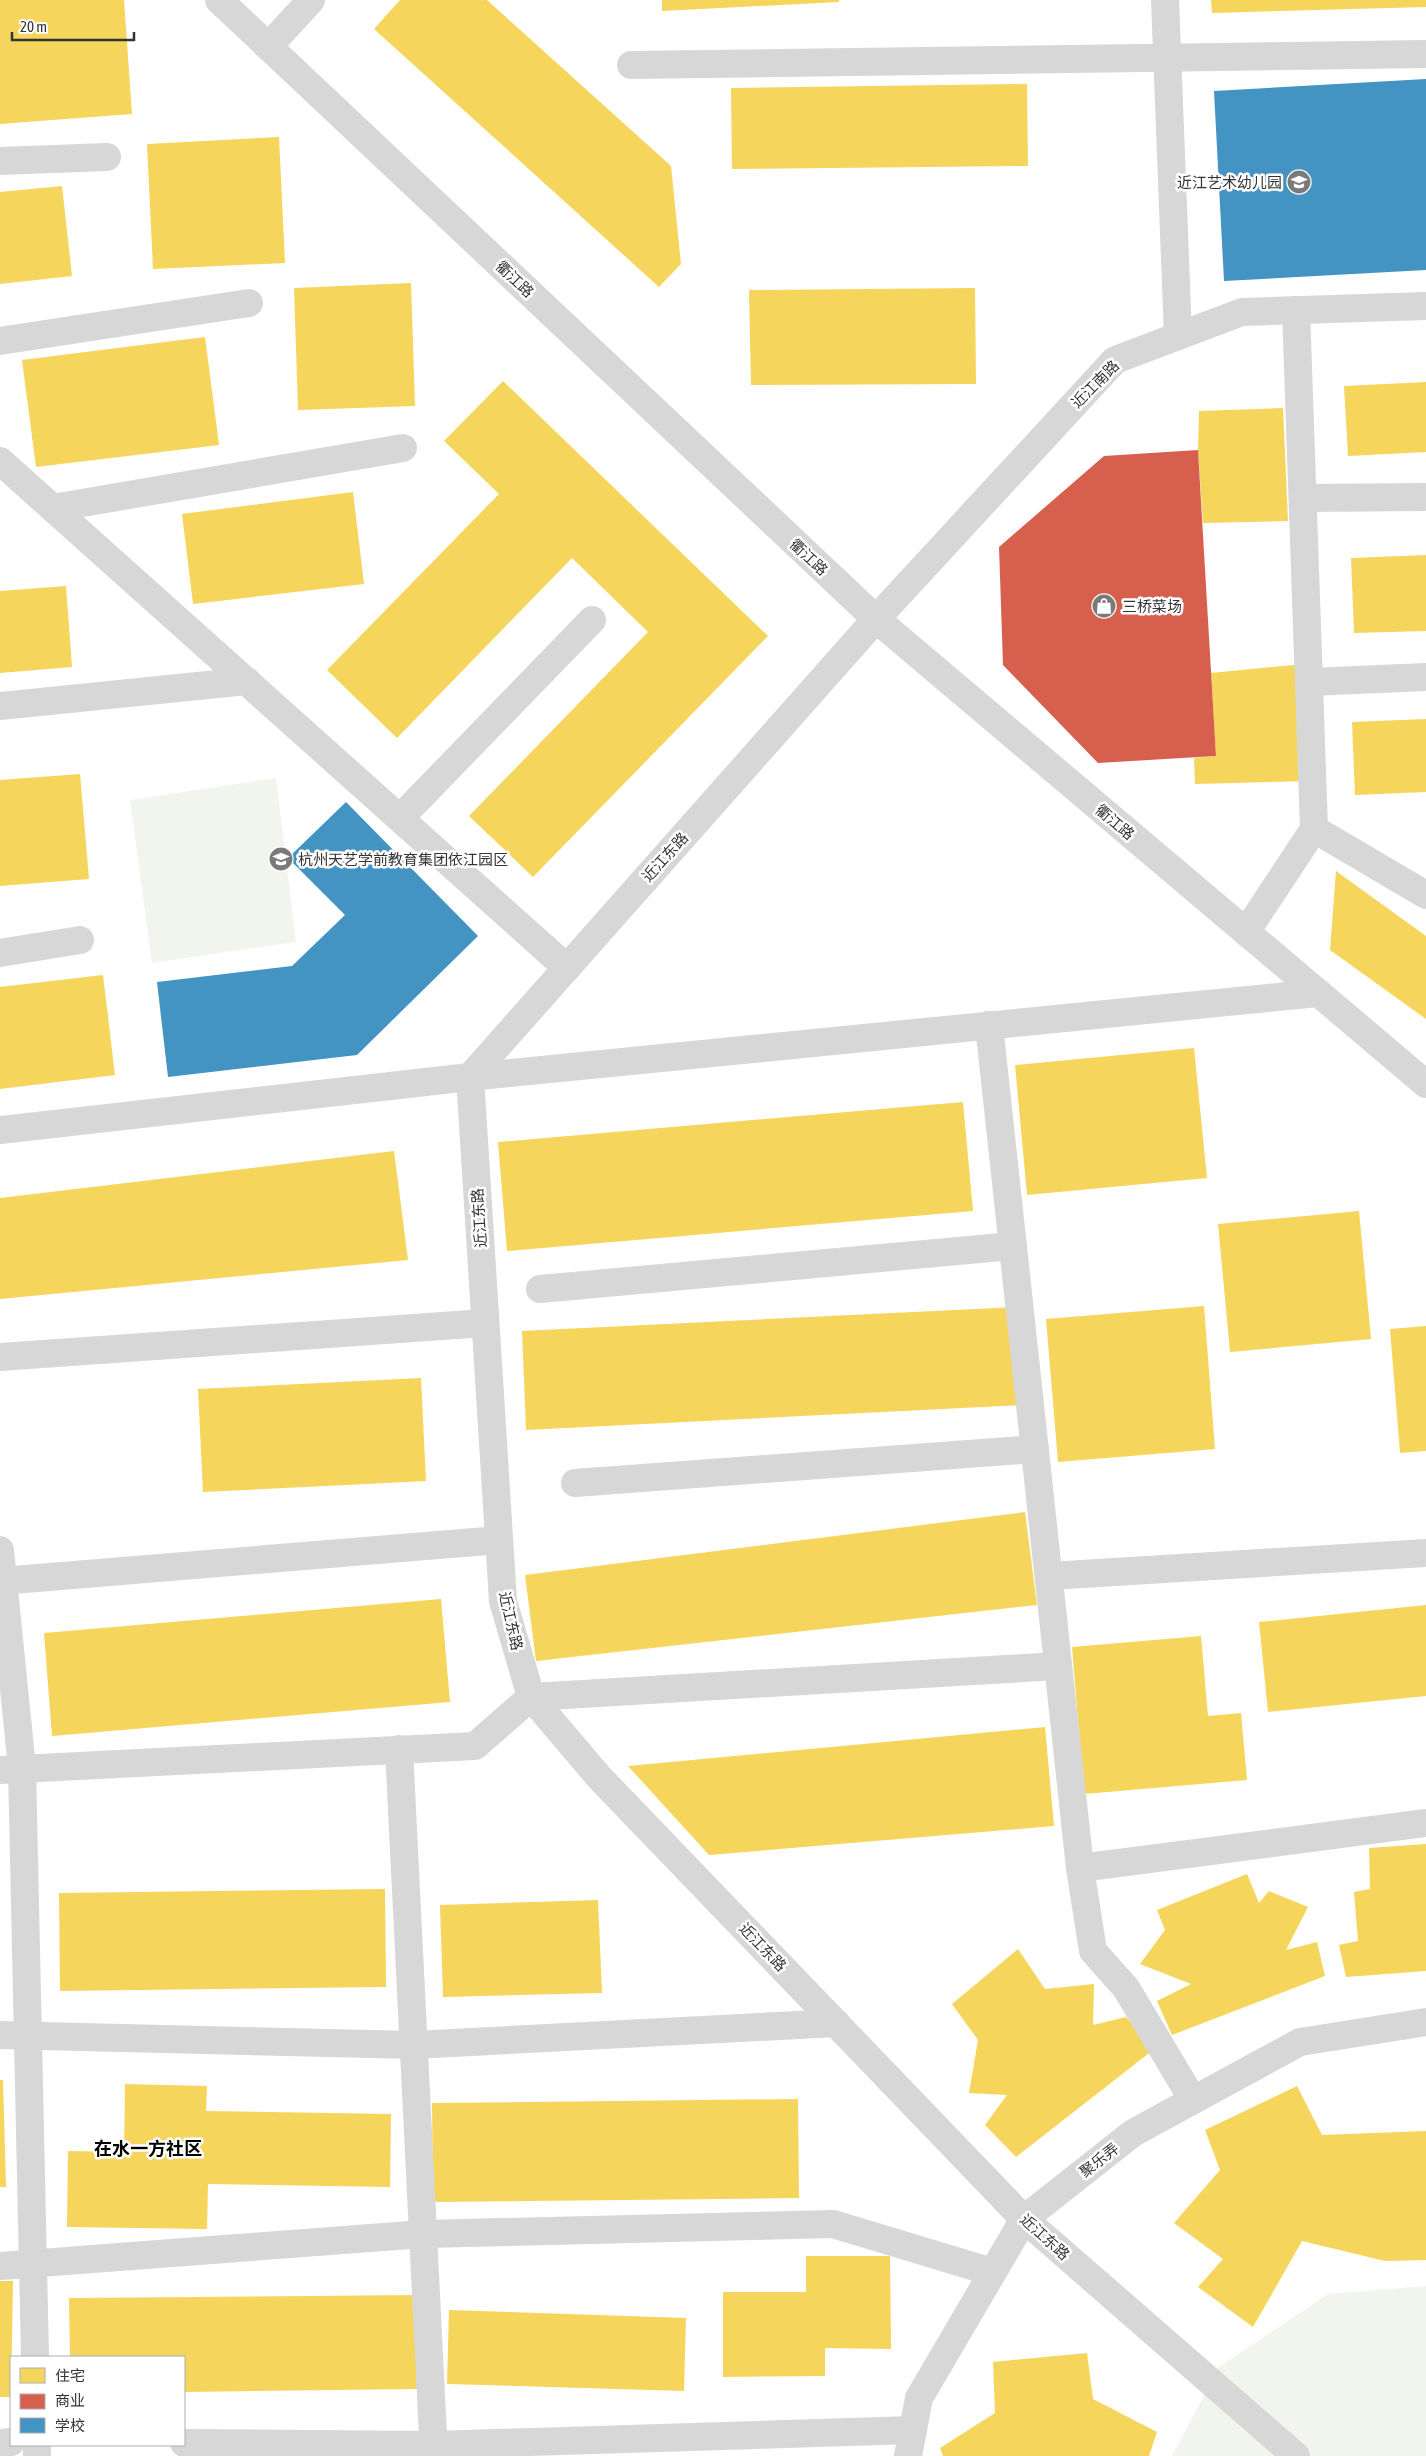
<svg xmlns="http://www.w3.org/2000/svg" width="1426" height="2456" font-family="'Asap Condensed','Noto Sans SC',sans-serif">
  <rect width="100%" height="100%" fill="#fff"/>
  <g fill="#f1f5ed">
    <polygon points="276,778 296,942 152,963 130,800"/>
    <polygon points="1426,2286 1426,2456 1172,2456 1219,2367 1328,2294"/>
  </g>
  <g fill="#f6d55c">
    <polygon points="0,0 124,0 132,114 0,124"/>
    <polygon points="400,0 487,0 671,166 681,264 659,287 374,29"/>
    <polygon points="662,0 839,0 839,2 662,11"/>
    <polygon points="1211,0 1426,0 1426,7 1212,13"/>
    <polygon points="1027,84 1028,166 732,169 731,88"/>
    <polygon points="279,137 285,263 153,269 147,144"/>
    <polygon points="62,186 72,276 0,284 0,192"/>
    <polygon points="411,283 415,406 298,410 294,288"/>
    <polygon points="975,288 976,384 751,385 749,290"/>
    <polygon points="205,337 219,445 36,467 22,360"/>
    <polygon points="503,381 768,636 533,877 469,816 648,632 572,558 397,738 327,670 499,494 444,441"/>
    <polygon points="1426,382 1426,452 1348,456 1344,386"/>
    <polygon points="1283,408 1288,521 1203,523 1198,450 1199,411"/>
    <polygon points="353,492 364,584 193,604 182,514"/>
    <polygon points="1426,555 1426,631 1354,633 1351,558"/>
    <polygon points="66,586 72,667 0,673 0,591"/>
    <polygon points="1304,664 1305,781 1195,784 1194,758 1216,756 1211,673"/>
    <polygon points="1426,719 1426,792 1355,795 1352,722"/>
    <polygon points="80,774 89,879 0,886 0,780"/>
    <polygon points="1336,871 1426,936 1426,1019 1330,950"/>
    <polygon points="103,975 115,1075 0,1089 0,987"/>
    <polygon points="1194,1048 1207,1178 1027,1195 1015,1065"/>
    <polygon points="963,1102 973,1211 507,1251 498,1142"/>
    <polygon points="394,1151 408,1260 0,1299 0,1198"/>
    <polygon points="1359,1211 1371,1339 1230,1352 1218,1224"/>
    <polygon points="1204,1306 1215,1449 1058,1462 1046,1319"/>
    <polygon points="1017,1307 1021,1405 526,1430 522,1331"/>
    <polygon points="1426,1326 1426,1451 1400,1453 1390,1329"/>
    <polygon points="421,1378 426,1481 203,1492 198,1389"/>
    <polygon points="1025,1512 1037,1605 536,1661 525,1575"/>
    <polygon points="441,1599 450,1702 52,1736 44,1633"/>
    <polygon points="1426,1605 1426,1696 1268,1712 1259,1622"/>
    <polygon points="1201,1636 1208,1716 1241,1713 1247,1780 1084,1794 1072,1647"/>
    <polygon points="1045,1727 1054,1826 709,1855 628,1766"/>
    <polygon points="1426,1844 1426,1971 1346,1977 1339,1945 1358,1941 1354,1892 1370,1889 1369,1848"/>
    <polygon points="1247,1874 1259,1903 1269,1891 1308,1907 1286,1950 1317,1942 1325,1976 1172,2035 1157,2001 1191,1984 1140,1964 1165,1930 1157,1910"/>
    <polygon points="385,1889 386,1987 60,1991 59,1893"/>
    <polygon points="598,1900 602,1993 443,1997 440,1905"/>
    <polygon points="1018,1949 1045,1989 1094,1984 1093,2025 1126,2017 1153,2050 1016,2157 985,2125 1007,2095 969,2093 978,2040 952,2004"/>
    <polygon points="0,2080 3,2080 6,2187 0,2187"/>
    <polygon points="125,2084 207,2086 206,2111 391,2114 390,2187 208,2184 207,2229 67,2227 68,2151 124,2152"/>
    <polygon points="1297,2086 1322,2135 1426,2131 1426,2260 1385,2261 1302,2241 1253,2327 1198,2287 1223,2259 1174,2223 1220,2170 1205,2130"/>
    <polygon points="798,2099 799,2198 433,2202 432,2103"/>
    <polygon points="806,2256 890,2256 891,2349 825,2348 825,2376 723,2377 723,2292 806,2292"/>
    <polygon points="0,2281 13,2281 11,2397 0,2397"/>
    <polygon points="416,2295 417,2389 184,2392 184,2357 70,2357 69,2298"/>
    <polygon points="449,2310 686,2318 684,2391 447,2384"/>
    <polygon points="1087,2353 1093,2399 1157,2432 1149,2456 943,2456 940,2448 995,2413 993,2362"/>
  </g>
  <polygon fill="#d6604d" points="1198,450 1216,756 1098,763 1003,665 999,547 1104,456"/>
  <g fill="#4393c3">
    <polygon points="1426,79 1426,270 1224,281 1214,91"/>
    <polygon points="346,802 478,936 357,1055 168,1077 157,982 292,966 345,915 288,858"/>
  </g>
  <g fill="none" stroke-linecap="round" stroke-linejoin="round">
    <g stroke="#d7d7d7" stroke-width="28">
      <polyline points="219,0 876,619 1426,1084"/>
      <polyline points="1165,0 1178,336"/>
      <polyline points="268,47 311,0"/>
      <polyline points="631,65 1426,54"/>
      <polyline points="0,161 107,157"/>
      <polyline points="0,341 249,303"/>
      <polyline points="0,461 567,968"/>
      <polyline points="1303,498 1426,497"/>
      <polyline points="53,508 403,448"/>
      <polyline points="1309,682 1426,677"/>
      <polyline points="0,706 247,681"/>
      <polyline points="400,818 592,620"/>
      <polyline points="1314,829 1426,895"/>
      <polyline points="1246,932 1314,829 1296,310"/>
      <polyline points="0,953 80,940"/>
      <polyline points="989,1025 1080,1868"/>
      <polyline points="0,1130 470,1077 1318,993"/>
      <polyline points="540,1289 1013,1246"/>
      <polyline points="0,1357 485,1323"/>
      <polyline points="575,1483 1035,1449"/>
      <polyline points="0,1550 22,1768 35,2357"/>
      <polyline points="1049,1576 1426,1553"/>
      <polyline points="0,1581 499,1540"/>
      <polyline points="399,1749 434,2456"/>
      <polyline points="0,1770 475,1746 531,1697 1058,1666"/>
      <polyline points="0,2035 414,2045 836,2023"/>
      <polyline points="1193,2100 1126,1988 1093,1951 1080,1868 1426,1823"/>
      <polyline points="0,2266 423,2234 833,2224 992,2272"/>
      <polyline points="0,2443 11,2442"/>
      <polyline points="184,2443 434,2445 913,2430"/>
      <polyline points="37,2445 37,2456"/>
      <polyline points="908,2456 919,2398 1024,2219 1133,2133 1300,2042 1426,2022"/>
      <polyline points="1296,2456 1024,2219 599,1777 531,1697 503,1601 470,1077 876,619 1115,360 1242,312 1426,306"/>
    </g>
  </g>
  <defs>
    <symbol id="school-disc" viewBox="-11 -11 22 22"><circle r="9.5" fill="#7a7a7a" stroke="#fff"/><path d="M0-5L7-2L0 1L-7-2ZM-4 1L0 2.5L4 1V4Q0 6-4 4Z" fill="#fff"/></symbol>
    <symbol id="shop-disc" viewBox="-11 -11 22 22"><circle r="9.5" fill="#7a7a7a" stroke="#fff"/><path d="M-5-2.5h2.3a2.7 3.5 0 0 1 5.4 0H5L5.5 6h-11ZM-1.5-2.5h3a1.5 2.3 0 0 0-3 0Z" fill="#fff"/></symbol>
  </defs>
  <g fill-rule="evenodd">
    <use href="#school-disc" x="1285" y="168" width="28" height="28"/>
    <use href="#shop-disc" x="1090" y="592" width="28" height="28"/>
    <use href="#school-disc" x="267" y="845" width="28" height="28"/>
  </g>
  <g text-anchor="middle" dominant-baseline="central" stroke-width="5" stroke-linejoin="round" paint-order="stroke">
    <g font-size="15" fill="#333" stroke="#fff" text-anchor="start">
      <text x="1282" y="182" text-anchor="end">近江艺术幼儿园</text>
      <text x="1122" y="606">三桥菜场</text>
      <text x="298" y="859">杭州天艺学前教育集团依江园区</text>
    </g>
    <g font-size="15" fill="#333" stroke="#fff">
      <text transform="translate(515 279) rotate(43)">衢江路</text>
      <text transform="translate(1095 384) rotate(-45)">近江南路</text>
      <text transform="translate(809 557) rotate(43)">衢江路</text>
      <text transform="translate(1115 822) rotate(40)">衢江路</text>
      <text transform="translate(665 857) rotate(-48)">近江东路</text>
      <text transform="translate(479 1218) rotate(-94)">近江东路</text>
      <text transform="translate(511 1621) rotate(77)">近江东路</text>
      <text transform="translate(763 1947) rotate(46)">近江东路</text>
      <text transform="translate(1099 2160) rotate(-38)">聚乐弄</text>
      <text transform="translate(1045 2237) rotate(42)">近江东路</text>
    </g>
    <g font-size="18" font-weight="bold" fill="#000" stroke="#fff">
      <text x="148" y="2148">在水一方社区</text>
    </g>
  </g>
  <rect x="10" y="2356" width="175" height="90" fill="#ffffff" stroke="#adadad"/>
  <rect x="20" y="2368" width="25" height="15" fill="#f6d55c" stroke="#adadad"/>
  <text x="55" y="2381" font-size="15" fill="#333333">住宅</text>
  <rect x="20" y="2394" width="25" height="15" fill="#d6604d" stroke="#adadad"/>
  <text x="55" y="2406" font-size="15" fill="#333333">商业</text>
  <rect x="20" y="2418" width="25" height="15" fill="#4393c3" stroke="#adadad"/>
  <text x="55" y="2431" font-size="15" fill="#333333">学校</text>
  <path d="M12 32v8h122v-8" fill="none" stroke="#333333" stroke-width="2.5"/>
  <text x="20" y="32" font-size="15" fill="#333333" stroke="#ffffff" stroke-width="4" paint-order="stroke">20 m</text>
</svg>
